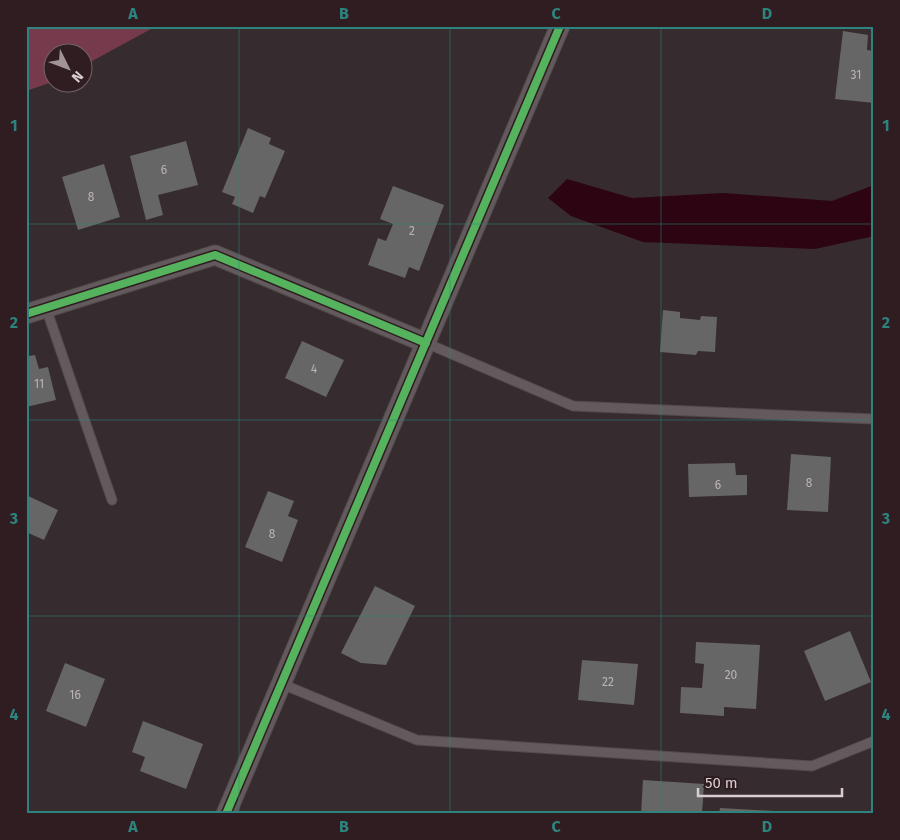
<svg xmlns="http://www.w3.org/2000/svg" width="900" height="840" font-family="'Fira Sans',sans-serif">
  <rect width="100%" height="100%" fill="#362b2e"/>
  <polygon fill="#773a4c" points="26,26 161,26 151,29 83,66 82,52 52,52 52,82 26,91"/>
  <polygon fill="#2d0412" points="567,179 632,198 723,193 832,201 874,185 874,236 815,249 643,242 571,216 548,198"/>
  <g fill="#666667">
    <polygon points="843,31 868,35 867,50 874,51 874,103 835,99"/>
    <polygon points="248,128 271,138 269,144 285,151 265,198 260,196 253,213 232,204 235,197 222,192"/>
    <polygon points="186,141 198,185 158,195 163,215 146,220 130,156"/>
    <polygon points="104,164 120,217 78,230 62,177"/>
    <polygon points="393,186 444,205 419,271 409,267 405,278 368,265 378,238 386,241 393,224 380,219"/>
    <polygon points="663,310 680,312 680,318 700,320 701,316 717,317 715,352 698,351 696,355 660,352"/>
    <polygon points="302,341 344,360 326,397 285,378"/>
    <polygon points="26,346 29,356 35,355 39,369 48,367 56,400 26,407"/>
    <polygon points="791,454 831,457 828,512 787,510"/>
    <polygon points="735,463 736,475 747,475 747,495 689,497 688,464"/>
    <polygon points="268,491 294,501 288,516 298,520 282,562 245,547"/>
    <polygon points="26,495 58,510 44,540 26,532"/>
    <polygon points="375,586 415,606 386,665 361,663 341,653"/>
    <polygon points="850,631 871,682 825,701 804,651"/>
    <polygon points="696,642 760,645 756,709 724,707 724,716 680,713 681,687 702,688 704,664 695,663"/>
    <polygon points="582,660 638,664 634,705 578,700"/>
    <polygon points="65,663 105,679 86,727 46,711"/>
    <polygon points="143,721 203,744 186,789 140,771 145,757 132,752"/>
    <polygon points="643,780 704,784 702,814 641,814"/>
    <polygon points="720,808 791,812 790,814 719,814"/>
  </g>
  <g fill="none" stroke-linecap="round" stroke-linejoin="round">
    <defs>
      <g id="service">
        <polyline points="46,308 112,500"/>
        <polyline points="426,343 573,406 874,419"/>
        <polyline points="282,684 417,740 812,766 874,741"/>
      </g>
      <g id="minor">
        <polyline points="26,314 215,255 426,343"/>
        <polyline points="226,814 560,26"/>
      </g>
    </defs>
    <use href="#service" stroke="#52494b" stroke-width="11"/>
    <use href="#minor" stroke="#52494b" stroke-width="21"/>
    <use href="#service" stroke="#625a5c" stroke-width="9"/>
    <use href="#minor" stroke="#625a5c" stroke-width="19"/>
    <defs>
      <g id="cycleway">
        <polyline points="26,314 215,255 426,343"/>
        <polyline points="226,814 560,26"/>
      </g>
    </defs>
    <use href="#cycleway" stroke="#2f1d22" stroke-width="11"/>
    <use href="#cycleway" stroke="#56b35d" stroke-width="8"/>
  </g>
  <path fill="none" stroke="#2d837d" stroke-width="1" stroke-opacity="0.55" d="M 239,26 L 239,814M 450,26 L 450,814M 661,26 L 661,814M 26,224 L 874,224M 26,420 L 874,420M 26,616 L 874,616"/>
  <g text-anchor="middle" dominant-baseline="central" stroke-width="5" stroke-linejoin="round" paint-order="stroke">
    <g font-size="12" fill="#bdb3b6">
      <text x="856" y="75">31</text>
      <text x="164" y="170">6</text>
      <text x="91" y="197">8</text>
      <text x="412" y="231">2</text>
      <text x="314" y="369">4</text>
      <text x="39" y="384">11</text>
      <text x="809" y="483">8</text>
      <text x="718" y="485">6</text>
      <text x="272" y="534">8</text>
      <text x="731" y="675">20</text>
      <text x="608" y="682">22</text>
      <text x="75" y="695">16</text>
    </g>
  </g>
  <rect width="900" height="840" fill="none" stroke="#2f1d22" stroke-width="55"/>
  <g transform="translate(68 68) rotate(132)"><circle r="24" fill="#2f1d22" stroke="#736368"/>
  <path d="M0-4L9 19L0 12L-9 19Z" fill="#a19497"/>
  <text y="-8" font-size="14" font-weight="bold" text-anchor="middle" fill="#dacdd0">N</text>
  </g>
  <path d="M698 788v8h144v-8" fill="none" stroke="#dacdd0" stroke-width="2.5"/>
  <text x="705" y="788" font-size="15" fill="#dacdd0" stroke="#2f1d22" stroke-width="4" paint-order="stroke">50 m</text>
  <rect x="28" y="28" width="844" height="784" fill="none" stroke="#2d837d" stroke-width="2"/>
  <g font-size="16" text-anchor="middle" font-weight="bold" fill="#2d837d">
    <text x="133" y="19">A</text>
    <text x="344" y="19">B</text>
    <text x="556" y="19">C</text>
    <text x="767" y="19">D</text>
    <text x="14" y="131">1</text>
    <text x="886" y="131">1</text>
    <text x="14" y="328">2</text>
    <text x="886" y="328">2</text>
    <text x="14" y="524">3</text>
    <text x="886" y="524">3</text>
    <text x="14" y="720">4</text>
    <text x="886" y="720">4</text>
    <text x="133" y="832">A</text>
    <text x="344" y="832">B</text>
    <text x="556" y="832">C</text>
    <text x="767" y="832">D</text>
  </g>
</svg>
